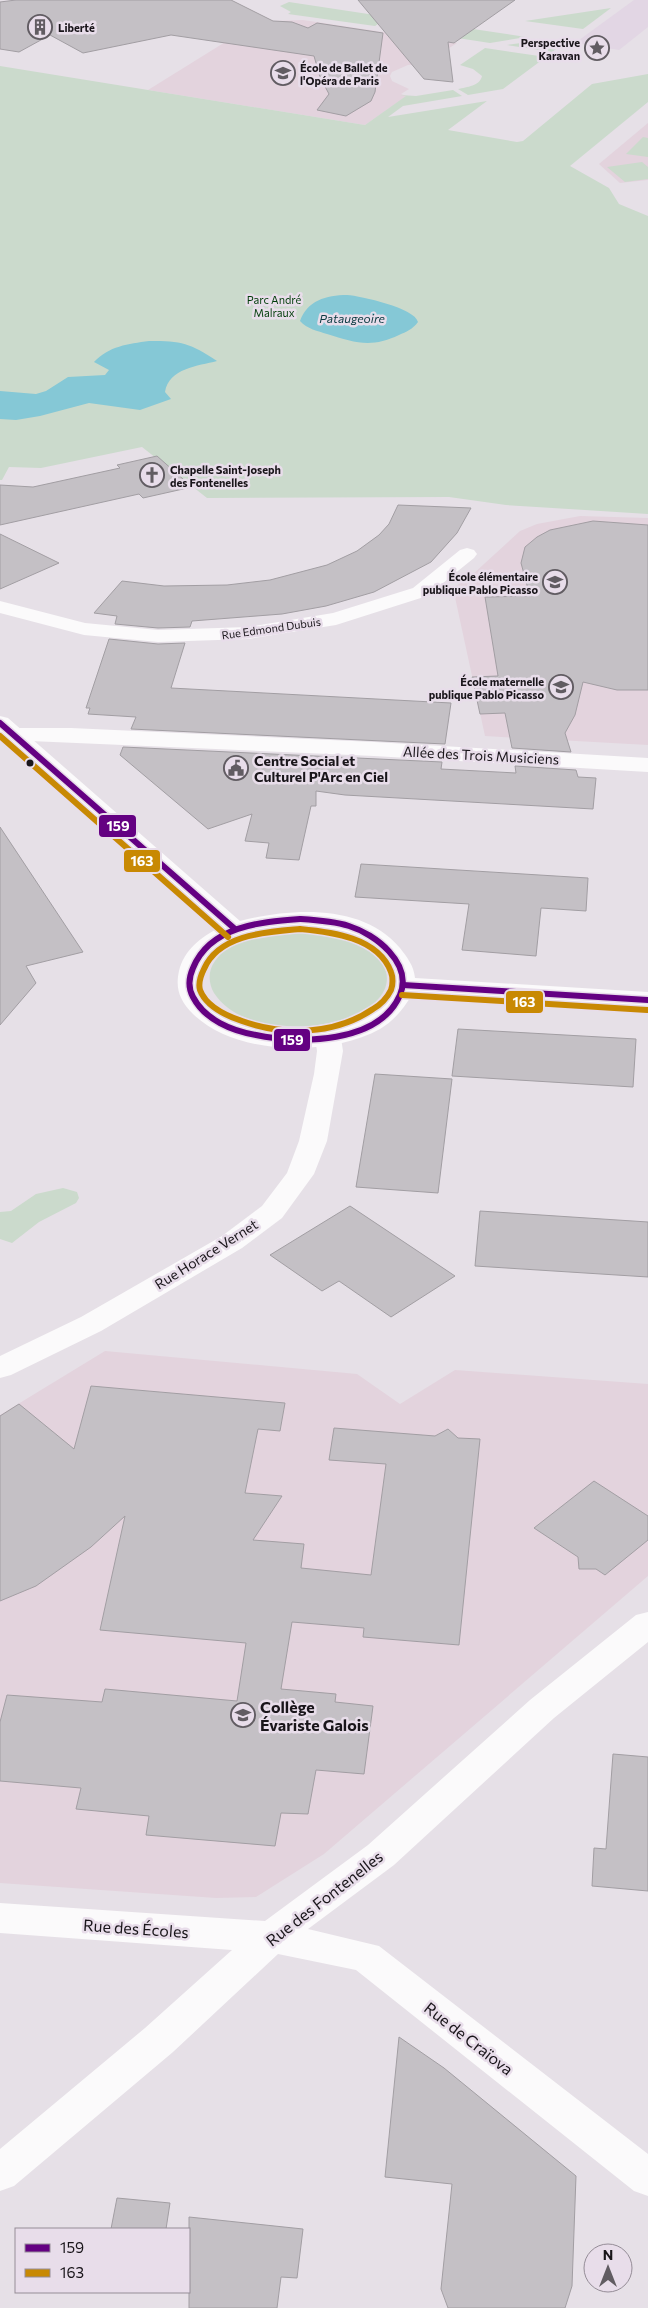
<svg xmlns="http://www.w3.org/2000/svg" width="648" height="2308" font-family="Commissioner,sans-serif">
  <rect width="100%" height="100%" fill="#e6e0e7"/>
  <polygon fill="#e2d6e4" points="634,0 648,0 648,27 619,50 575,43"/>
  <g fill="#e3d3dd">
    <polygon points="303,20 457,43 425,64 408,65 392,72 390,76 392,81 409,89 401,94 407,96 365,125 148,90 251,26 274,21"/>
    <polygon points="648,123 648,180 620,183 599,164"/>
    <polygon points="580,516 648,518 648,745 485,736 453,588 472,575 520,531 537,524"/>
    <polygon points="105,1351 357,1374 400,1404 455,1370 648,1384 648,1576 324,1854 256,1897 216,1898 0,1883 0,1415"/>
  </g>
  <g fill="#cbdacc">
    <polygon points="289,2 388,17 375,26 288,14 291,12 280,6"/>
    <polygon points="611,8 583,29 525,21"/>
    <polygon points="473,29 526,37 490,43 438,35"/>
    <polygon points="543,40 564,43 552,52 507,45"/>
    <path d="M 485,48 L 546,57 L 503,89 L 468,95 L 458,89 C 467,87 480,86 482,76 L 473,69 L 460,65 Z"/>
    <polygon points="0,66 365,125 406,96 400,95 416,96 453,90 462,96 403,106 388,117 487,101 448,130 517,142 523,141 592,84 648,74 648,102 570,166 609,188 619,204 648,216 648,514 506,505 449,497 207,498 142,447 41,468 9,467 2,480 0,480"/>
    <polygon points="643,137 648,138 648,157 626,154"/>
    <polygon points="642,162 648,167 648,179 625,182 607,167"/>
    <path d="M 292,927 C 323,928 362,931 381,960 C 420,1022 255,1056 214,993 C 208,983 208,970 215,961 C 233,936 263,930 292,927 Z"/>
    <polygon points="63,1188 77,1192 79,1198 76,1203 39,1222 12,1243 0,1239 0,1212 11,1211 36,1194"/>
  </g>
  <g fill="#85c8d6">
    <path d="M 347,295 C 361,296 415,308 418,322 C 413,329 406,332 399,335 C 372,348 355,343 327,334 C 318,331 307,329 300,321 C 307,301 326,295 347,295 Z"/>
    <path d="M 149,341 C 182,341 190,343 217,361 C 198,366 169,368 165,392 L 171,399 L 140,410 L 89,403 L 40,416 L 16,420 L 0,419 L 0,391 L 36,394 L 46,391 L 68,377 L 105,375 L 109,370 L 94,362 C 109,346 128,344 149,341 Z"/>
  </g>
  <g fill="#c4c0c5" stroke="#a29ea3">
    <polygon points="16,0 231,0 273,21 292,22 308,28 317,23 383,33 375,92 371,101 346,116 317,110 329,94 320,77 314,56 171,35 83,53 50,35 19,52 0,49 0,2"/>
    <polygon points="358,0 515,0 454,43 448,42 453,82 424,79"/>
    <polygon points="157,456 192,487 143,498 139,494 0,525 0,485 33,487 120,468 117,465"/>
    <polygon points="398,505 471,508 457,533 431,562 374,592 326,606 282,614 192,621 190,627 158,628 115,624 117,616 94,613 122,581 164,586 227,585 270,580 327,565 357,551 379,535 389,524"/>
    <polygon points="593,521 648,525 648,690 617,690 583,682 575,715 565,733 571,752 512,748 505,713 480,714 472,677 498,676 485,597 530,596 521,563 525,547 537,537 550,530"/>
    <polygon points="0,534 59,563 0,589"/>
    <polygon points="109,639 158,644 185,643 171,688 451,703 445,744 131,729 136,717 88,714 90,708 86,708"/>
    <polygon points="123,747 442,762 441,769 516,773 515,766 576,770 578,777 596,778 593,809 345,795 316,791 316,806 311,806 299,860 266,858 269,843 245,841 252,814 208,829 120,755"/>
    <polygon points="0,827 83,952 26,966 36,983 0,1025"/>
    <polygon points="361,864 588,878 586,911 541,908 536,956 462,950 469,904 355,897"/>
    <polygon points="458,1029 636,1039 633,1087 452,1076"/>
    <polygon points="375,1074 452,1079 438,1193 356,1187"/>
    <polygon points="350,1206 455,1276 391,1317 339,1281 322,1291 270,1255"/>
    <polygon points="480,1211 648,1222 648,1277 475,1266"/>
    <polygon points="91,1386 285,1403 280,1431 258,1429 245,1493 282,1496 253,1540 304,1544 301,1568 371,1575 386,1464 329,1460 334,1428 435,1436 448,1429 458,1438 480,1439 459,1645 363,1637 364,1628 292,1622 281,1689 336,1694 335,1702 373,1706 364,1774 316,1770 308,1814 281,1813 275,1846 146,1835 149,1816 76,1809 81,1788 0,1781 0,1722 7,1695 102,1702 105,1689 237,1701 246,1643 100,1630 125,1516 91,1547 36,1586 0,1601 0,1416 19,1404 74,1449"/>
    <polygon points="594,1481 648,1516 648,1540 605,1575 596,1569 579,1569 578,1557 534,1528"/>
    <polygon points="613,1754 648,1757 648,1891 592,1886 594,1848 606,1849"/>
    <polygon points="399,2037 444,2068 576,2176 572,2286 565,2308 448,2308 441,2289 452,2184 385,2177"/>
    <polygon points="117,2198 170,2203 166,2229 111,2229"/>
    <polygon points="189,2217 303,2229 297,2278 281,2277 277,2308 189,2308"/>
  </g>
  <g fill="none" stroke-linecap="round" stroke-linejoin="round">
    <polygon fill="#fbfafb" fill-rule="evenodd" points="15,728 71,728 374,742 648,758 648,772 374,756 7,740 4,735 7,730"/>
    <g fill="#fbfafb" fill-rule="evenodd">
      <polygon points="467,548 474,550 477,554 474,558 427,596 336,625 248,639 158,642 84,635 0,613 0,601 85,623 158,630 248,627 333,613 413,588 460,550"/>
      <polygon points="328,1030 337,1032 341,1038 343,1051 327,1141 314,1174 282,1218 242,1248 101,1331 11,1375 0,1378 0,1356 81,1317 222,1236 262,1206 287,1173 299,1141 314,1074 317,1051 315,1038 319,1032"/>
      <polygon points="648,1612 648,1642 554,1718 394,1865 308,1929 379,1946 648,2154 648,2196 634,2191 356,1970 278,1954 173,2052 14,2186 0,2191 0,2149 145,2028 232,1950 0,1933 0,1903 265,1921 368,1845 530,1700 636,1615"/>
    </g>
    <path fill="#fbfafb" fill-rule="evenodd" d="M 0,716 L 8,718 L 240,921 C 290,908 363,903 400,948 C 407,957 414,966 415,978 L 648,992 L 648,1008 L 413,993 C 404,1008 395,1020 380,1029 C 329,1057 236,1056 193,1014 C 180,1001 175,989 179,971 C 184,950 201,937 219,928 L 0,735 ZM 300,926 C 310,927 320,927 330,929 C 357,934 398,957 389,990 C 386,999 379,1005 372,1010 C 339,1037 285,1039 246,1025 C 231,1019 210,1009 204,994 C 200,986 202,979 204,972 C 213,933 268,929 300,926 Z"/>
    <defs>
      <g id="bus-1">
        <polyline points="0,723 235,929"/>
        <path d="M 300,919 C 316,920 333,921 349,926 C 375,934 413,963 400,995 C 379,1044 299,1044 256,1035 C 232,1031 205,1020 193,997 C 188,988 189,977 193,968 C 210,926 260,922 300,919 Z"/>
        <polyline points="403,985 648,1000"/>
      </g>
      <g id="bus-2">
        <polyline points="0,736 228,937"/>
        <path d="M 300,929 C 331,932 378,937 391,972 C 393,977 393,985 391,990 C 387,998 380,1005 373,1009 C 335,1035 284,1036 242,1021 C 227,1016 206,1006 200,990 C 198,983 201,975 204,969 C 219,934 267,932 300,929 Z"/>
        <polyline points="402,995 647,1010"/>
      </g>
    </defs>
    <use href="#bus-1" stroke="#e8ddea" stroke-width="9"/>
    <use href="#bus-2" stroke="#e8ddea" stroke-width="9"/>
    <use href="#bus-1" stroke="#640082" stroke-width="6"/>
    <use href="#bus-2" stroke="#c88903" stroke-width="6"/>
  </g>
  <defs>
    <symbol id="building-ring" viewBox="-11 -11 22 22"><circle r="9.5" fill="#e8ddea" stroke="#615c62" stroke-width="1.5"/><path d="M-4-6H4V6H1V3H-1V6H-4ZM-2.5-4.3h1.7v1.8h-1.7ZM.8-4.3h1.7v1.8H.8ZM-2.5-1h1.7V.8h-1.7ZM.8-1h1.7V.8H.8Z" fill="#615c62"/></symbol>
    <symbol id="sight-ring" viewBox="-11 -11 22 22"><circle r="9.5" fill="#e8ddea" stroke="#615c62" stroke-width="1.5"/><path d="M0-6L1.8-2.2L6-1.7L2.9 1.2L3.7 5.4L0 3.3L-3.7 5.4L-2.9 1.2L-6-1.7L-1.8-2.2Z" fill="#615c62"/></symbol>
    <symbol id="school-ring" viewBox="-11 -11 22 22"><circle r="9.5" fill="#e8ddea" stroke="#615c62" stroke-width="1.5"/><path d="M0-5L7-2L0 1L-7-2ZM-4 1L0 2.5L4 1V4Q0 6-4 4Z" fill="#615c62"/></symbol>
    <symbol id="church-ring" viewBox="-11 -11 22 22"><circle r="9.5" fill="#e8ddea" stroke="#615c62" stroke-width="1.5"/><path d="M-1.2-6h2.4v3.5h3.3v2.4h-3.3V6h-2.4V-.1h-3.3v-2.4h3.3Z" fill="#615c62"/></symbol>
    <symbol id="civic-ring" viewBox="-11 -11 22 22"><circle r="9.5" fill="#e8ddea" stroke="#615c62" stroke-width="1.5"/><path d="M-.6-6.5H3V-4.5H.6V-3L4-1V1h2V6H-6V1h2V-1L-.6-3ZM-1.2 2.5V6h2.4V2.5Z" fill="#615c62"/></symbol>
  </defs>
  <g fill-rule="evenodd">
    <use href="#building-ring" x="26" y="13" width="28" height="28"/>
    <use href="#sight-ring" x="583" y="34" width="28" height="28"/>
    <use href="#school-ring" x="269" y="59" width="28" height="28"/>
    <use href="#church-ring" x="138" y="461" width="28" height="28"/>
    <use href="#school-ring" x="541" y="568" width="28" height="28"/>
    <use href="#school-ring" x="547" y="673" width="28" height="28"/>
    <use href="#civic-ring" x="222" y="754" width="28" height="28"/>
    <use href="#school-ring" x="229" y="1701" width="28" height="28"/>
  </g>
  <circle fill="#19151a" stroke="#e8ddea" stroke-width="2" cx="30" cy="763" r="4.5"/>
  <g text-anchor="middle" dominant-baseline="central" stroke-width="5" stroke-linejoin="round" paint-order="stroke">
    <g font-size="11" font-weight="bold" fill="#19151a" stroke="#e8ddea" text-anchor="start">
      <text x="58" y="27">Liberté</text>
      <text x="580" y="42" text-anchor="end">Perspective<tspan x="580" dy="13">Karavan</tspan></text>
      <text x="300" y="67">École de Ballet de<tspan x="300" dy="13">l'Opéra de Paris</tspan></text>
      <text x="170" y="469">Chapelle Saint-Joseph<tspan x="170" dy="13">des Fontenelles</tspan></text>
      <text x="538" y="576" text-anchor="end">École élémentaire<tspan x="538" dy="13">publique Pablo Picasso</tspan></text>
      <text x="544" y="681" text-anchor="end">École maternelle<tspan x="544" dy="13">publique Pablo Picasso</tspan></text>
    </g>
    <g font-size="11" fill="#003d09" stroke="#e8ddea">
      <text x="274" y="299">Parc André<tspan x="274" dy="13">Malraux</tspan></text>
    </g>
    <g font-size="11" fill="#19151a" stroke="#e8ddea">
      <text transform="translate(271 628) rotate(-8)">Rue Edmond Dubuis</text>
    </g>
    <g font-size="12" font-style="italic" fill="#093940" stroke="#e8ddea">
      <text x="352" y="318">Pataugeoire</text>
    </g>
    <g font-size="14" fill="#19151a" stroke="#e8ddea">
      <text transform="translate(481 755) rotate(3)">Allée des Trois Musiciens</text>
      <text transform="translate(206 1254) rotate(-32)">Rue Horace Vernet</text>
    </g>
    <g font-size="14" font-weight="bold" fill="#19151a" stroke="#e8ddea" text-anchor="start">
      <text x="254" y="760">Centre Social et<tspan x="254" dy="16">Culturel P'Arc en Ciel</tspan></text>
    </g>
    <g font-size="16" font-weight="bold" fill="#19151a" stroke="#e8ddea" text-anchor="start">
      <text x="260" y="1706">Collège<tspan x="260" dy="18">Évariste Galois</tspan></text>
    </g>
    <g font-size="16" fill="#19151a" stroke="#e8ddea">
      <text transform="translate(324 1898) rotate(-38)">Rue des Fontenelles</text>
      <text transform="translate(136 1928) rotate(4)">Rue des Écoles</text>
      <text transform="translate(469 2038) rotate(38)">Rue de Craïova</text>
    </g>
  </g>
  <g stroke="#e8ddea" stroke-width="2">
    <rect x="98" y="814" width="39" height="24" rx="5" fill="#640082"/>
    <rect x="123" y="849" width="38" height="24" rx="5" fill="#c88903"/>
    <rect x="505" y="990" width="39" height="24" rx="5" fill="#c88903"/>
    <rect x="273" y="1028" width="38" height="24" rx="5" fill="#640082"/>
  </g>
  <g font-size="14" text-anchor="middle" font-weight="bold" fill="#fff">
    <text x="118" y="831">159</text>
    <text x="142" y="866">163</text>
    <text x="524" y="1007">163</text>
    <text x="292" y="1045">159</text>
  </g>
  <rect x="15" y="2228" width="175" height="65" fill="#e8ddea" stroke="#958d97"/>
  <rect x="25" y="2244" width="25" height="8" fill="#640082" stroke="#958d97"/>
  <text x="60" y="2253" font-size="15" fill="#19151a">159</text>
  <rect x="25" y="2269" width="25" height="8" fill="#c88903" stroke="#958d97"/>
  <text x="60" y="2278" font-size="15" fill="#19151a">163</text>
  <g transform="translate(608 2268)"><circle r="24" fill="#e8ddea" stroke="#958d97"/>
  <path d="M0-4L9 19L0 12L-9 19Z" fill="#615c62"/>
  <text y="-8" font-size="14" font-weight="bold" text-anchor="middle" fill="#19151a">N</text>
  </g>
</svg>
